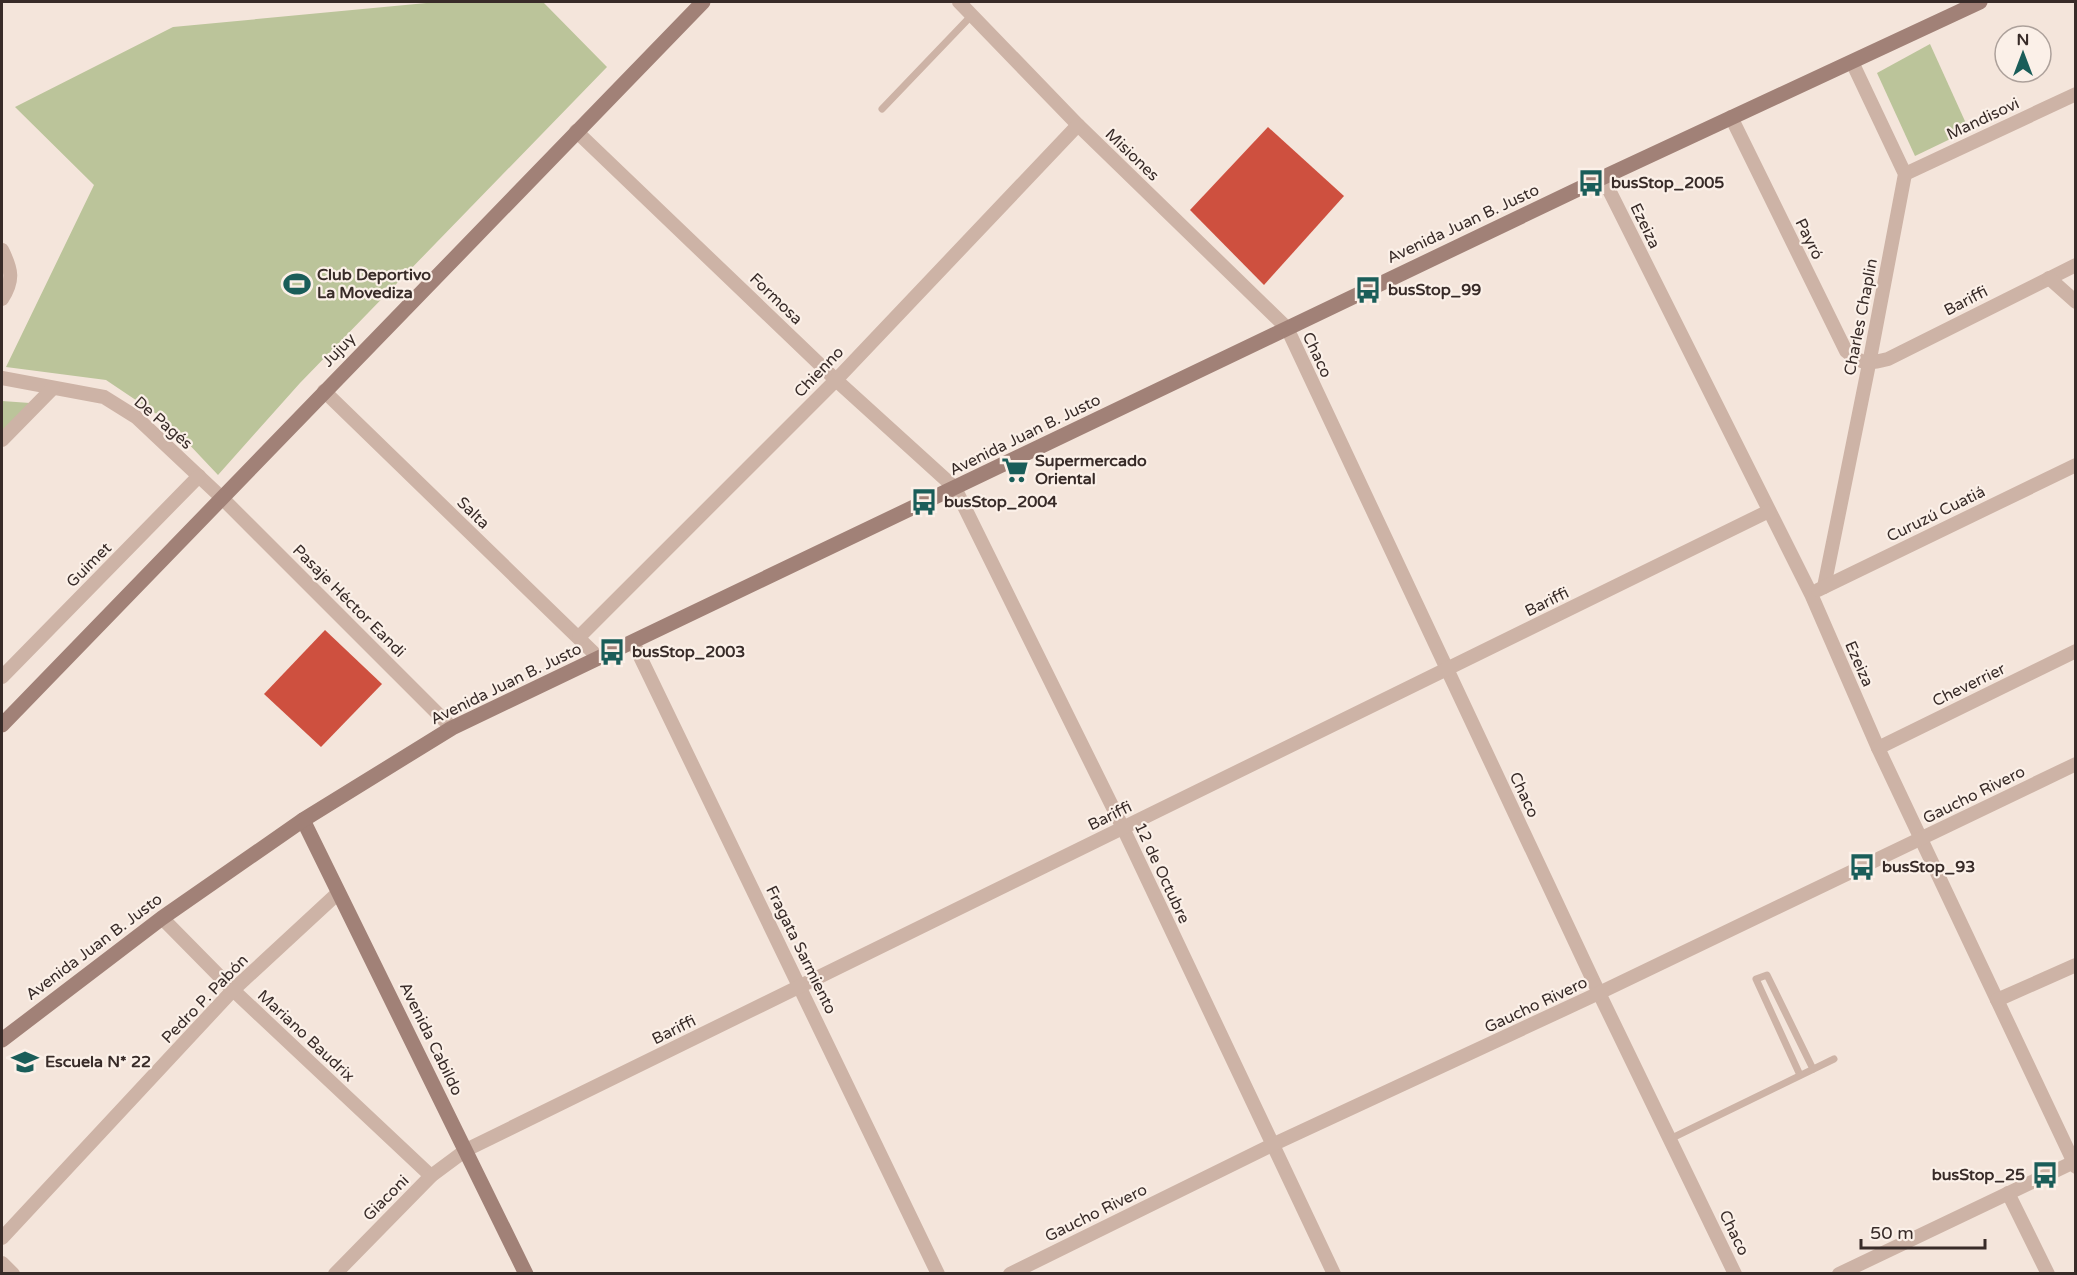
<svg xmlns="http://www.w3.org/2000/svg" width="2077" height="1275" font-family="'Varela Round',sans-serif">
  <rect width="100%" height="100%" fill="#f4e5db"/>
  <g fill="#bbc49a">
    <polygon points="437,2 543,2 607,67 300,383 218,475 167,421 106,380 6,367 94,185 15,107 173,27"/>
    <polygon points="1930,44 1969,130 1915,156 1877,73"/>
    <polygon points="2,401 30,403 2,433"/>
  </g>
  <g fill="#ce503f">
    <polygon points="1268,127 1344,196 1264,285 1190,210"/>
    <polygon points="325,630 382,684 321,747 264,694"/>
  </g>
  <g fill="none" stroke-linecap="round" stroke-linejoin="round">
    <g stroke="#cdb3a6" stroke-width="7">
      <polyline points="882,109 972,15"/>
      <polyline points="1800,1075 1756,979 1767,975 1813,1069"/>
      <polyline points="1670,1139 1834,1059"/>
    </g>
    <g stroke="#cdb3a6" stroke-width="14">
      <polyline points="959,2 1078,125 1287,328 1599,993 1735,1274"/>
      <path d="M 1731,117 L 1846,351 C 1862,365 1869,364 1888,359 L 2076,265"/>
      <polyline points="576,131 836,380 955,488 1123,828 1334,1274"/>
      <polyline points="1905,174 2076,94"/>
      <polyline points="1603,178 1811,594 1878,748 2076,1167"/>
      <path d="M 2,250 C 12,270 14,280 2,299"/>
      <polyline points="2049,278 2076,302"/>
      <polyline points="2,378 104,397 136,417 222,498 452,728"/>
      <polyline points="324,391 599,658"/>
      <polyline points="2,440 53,388"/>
      <polyline points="1824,587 1869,364 1905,174 1852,62"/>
      <polyline points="1818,590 2076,465"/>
      <polyline points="579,637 836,380 1078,125"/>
      <polyline points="633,642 938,1274"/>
      <polyline points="2,677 199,476"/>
      <polyline points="1878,748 2076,651"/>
      <polyline points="162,918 233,990 431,1176"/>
      <polyline points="1997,1000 2076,965"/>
      <polyline points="2008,1193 2048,1274"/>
      <polyline points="2,1238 233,990 338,893"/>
      <polyline points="2,1263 13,1274"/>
      <polyline points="335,1274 431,1176 466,1150 1769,511"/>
      <polyline points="1010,1274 1272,1145 1599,993 2076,764"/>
      <polyline points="1839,1274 2076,1161"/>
    </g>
    <g stroke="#a18177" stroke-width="15">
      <polyline points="2,725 703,2"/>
      <polyline points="303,820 526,1274"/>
      <polyline points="2,1040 162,918 303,820 452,728 1591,183 1980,2"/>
    </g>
  </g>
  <defs>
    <symbol id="bus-bare" viewBox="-9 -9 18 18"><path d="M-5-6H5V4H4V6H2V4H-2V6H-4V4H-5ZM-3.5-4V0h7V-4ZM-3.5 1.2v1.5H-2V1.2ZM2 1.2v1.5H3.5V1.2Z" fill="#1a5d59" stroke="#fbf0e8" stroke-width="2.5" paint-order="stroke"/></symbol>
    <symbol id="stadium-bare" viewBox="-9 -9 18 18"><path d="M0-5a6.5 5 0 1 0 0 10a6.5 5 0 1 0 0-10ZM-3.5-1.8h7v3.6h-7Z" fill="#1a5d59" stroke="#fbf0e8" stroke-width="2.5" paint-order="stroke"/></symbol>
    <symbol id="supermarket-bare" viewBox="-9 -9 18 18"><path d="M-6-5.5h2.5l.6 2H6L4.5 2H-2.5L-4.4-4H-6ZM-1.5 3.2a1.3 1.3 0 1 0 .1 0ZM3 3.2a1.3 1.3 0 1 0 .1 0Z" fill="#1a5d59" stroke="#fbf0e8" stroke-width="2.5" paint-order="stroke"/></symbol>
    <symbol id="school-bare" viewBox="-9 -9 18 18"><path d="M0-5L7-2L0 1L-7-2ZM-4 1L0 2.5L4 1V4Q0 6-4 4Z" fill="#1a5d59" stroke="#fbf0e8" stroke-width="2.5" paint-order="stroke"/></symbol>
  </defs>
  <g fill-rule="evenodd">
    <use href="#bus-bare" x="1572" y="164" width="38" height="38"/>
    <use href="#stadium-bare" x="278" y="265" width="38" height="38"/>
    <use href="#bus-bare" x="1349" y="271" width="38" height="38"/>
    <use href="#supermarket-bare" x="996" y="451" width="38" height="38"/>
    <use href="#bus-bare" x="905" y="483" width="38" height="38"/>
    <use href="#bus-bare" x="593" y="633" width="38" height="38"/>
    <use href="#bus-bare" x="1843" y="848" width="38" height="38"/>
    <use href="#school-bare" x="6" y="1043" width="38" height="38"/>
    <use href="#bus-bare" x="2026" y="1156" width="38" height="38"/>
  </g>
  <g text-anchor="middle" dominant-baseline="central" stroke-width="4.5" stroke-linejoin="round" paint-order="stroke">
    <g font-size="16" fill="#382b28" stroke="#fbf0e8">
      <text transform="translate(1983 119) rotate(-25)">Mandisovi</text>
      <text transform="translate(1132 155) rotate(44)">Misiones</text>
      <text transform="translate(1463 224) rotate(-25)">Avenida Juan B. Justo</text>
      <text transform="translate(1645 226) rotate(64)">Ezeiza</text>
      <text transform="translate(1809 239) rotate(64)">Payró</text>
      <text transform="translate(776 299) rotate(44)">Formosa</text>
      <text transform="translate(1966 301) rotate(-27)">Bariffi</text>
      <text transform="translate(1861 317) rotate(-79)">Charles Chaplin</text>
      <text transform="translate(339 350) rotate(-46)">Jujuy</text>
      <text transform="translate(1317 355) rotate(65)">Chaco</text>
      <text transform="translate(819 372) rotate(-46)">Chienno</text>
      <text transform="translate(163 423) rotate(41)">De Pagés</text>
      <text transform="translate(1025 435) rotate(-26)">Avenida Juan B. Justo</text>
      <text transform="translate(473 513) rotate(44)">Salta</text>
      <text transform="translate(1936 514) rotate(-26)">Curuzú Cuatiá</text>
      <text transform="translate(89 565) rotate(-45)">Guimet</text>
      <text transform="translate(349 601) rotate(45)">Pasaje Héctor Eandi</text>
      <text transform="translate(1547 602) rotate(-26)">Bariffi</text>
      <text transform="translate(1859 664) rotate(66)">Ezeiza</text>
      <text transform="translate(506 684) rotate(-26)">Avenida Juan B. Justo</text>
      <text transform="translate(1969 685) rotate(-26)">Cheverrier</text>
      <text transform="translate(1524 795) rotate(65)">Chaco</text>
      <text transform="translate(1974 795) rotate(-26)">Gaucho Rivero</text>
      <text transform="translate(1110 816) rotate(-26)">Bariffi</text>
      <text transform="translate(1162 873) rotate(65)">12 de Octubre</text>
      <text transform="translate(94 947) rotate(-37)">Avenida Juan B. Justo</text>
      <text transform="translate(801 950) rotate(64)">Fragata Sarmiento</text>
      <text transform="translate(205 999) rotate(-46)">Pedro P. Pabón</text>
      <text transform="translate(1536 1005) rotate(-25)">Gaucho Rivero</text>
      <text transform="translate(674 1030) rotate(-26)">Bariffi</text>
      <text transform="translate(306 1036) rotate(43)">Mariano Baudrix</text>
      <text transform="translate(431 1039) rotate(64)">Avenida Cabildo</text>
      <text transform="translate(386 1198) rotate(-45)">Giaconi</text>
      <text transform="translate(1096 1213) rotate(-26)">Gaucho Rivero</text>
      <text transform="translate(1734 1233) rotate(64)">Chaco</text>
    </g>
    <g font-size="16" font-weight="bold" fill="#382b28" stroke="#fbf0e8" text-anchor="start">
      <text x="1611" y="183">busStop_2005</text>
      <text x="317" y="275">Club Deportivo<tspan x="317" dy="18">La Movediza</tspan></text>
      <text x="1388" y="290">busStop_99</text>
      <text x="1035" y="461">Supermercado<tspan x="1035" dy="18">Oriental</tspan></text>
      <text x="944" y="502">busStop_2004</text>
      <text x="632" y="652">busStop_2003</text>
      <text x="1882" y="867">busStop_93</text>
      <text x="45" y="1062">Escuela N* 22</text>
      <text x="2025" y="1175" text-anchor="end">busStop_25</text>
    </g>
  </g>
  <rect width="2077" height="1275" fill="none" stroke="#382b28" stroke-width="6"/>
  <g transform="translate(2023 54)"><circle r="28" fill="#fbf0e8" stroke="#ada19b" stroke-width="1.5"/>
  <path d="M0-4.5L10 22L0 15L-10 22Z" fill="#1a5d59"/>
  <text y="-9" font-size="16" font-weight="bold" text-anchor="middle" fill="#382b28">N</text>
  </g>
  <path d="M1861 1239v9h124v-9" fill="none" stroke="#382b28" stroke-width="3"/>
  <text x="1870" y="1239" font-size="18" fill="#382b28" stroke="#fbf0e8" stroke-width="4.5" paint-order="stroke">50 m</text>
</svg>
